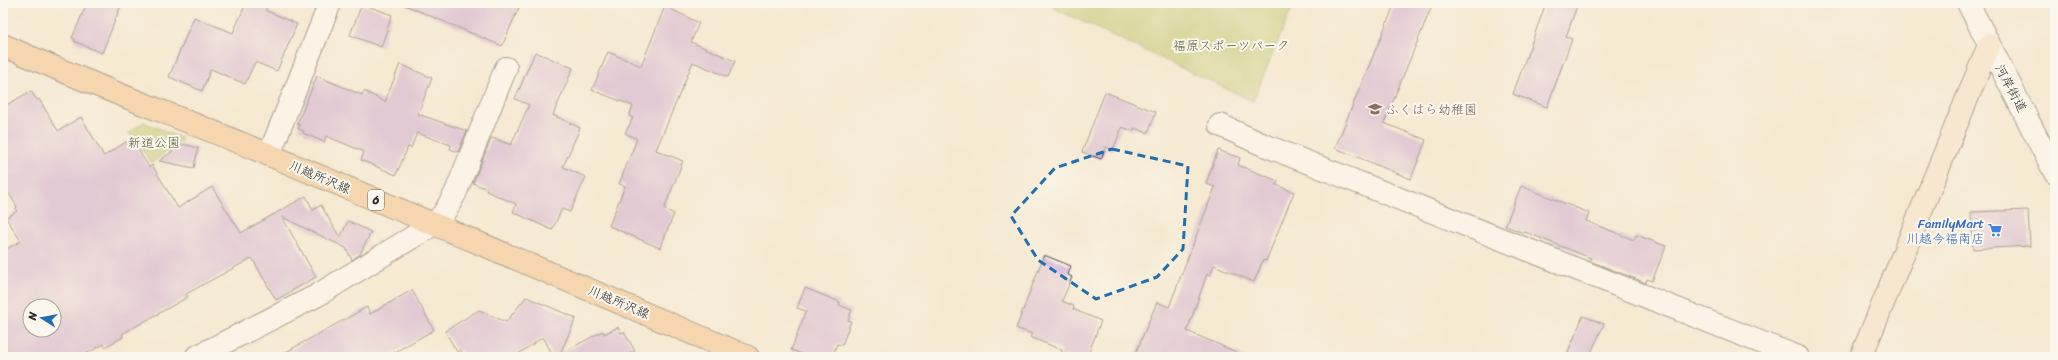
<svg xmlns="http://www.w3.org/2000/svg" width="2058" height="360" font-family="Sriracha,'Klee One',sans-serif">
  <rect width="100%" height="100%" fill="#fbf7ec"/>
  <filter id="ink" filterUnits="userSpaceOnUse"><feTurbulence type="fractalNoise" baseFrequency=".025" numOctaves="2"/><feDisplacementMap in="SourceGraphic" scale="8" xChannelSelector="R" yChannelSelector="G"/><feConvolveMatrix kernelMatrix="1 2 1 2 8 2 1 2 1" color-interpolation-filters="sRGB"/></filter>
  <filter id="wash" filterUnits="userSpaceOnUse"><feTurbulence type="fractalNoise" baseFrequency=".012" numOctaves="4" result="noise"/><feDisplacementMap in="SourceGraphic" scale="16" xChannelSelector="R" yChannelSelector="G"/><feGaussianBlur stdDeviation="0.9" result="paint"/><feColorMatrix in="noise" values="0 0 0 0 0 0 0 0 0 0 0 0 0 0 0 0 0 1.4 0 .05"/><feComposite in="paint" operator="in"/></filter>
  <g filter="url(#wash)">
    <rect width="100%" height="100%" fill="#f5e9d2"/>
    <g fill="#bac668" stroke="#72784a">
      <polygon points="1053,3 1294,3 1253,101 1053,8"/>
      <polygon points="144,122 183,139 152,163 129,133"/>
    </g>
    <g id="blocks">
      <g fill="#c9a2d5" fill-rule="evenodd">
        <polygon points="87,3 122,3 102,53 74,41 75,39 72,38"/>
        <polygon points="246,3 269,3 265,10 297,24 277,71 255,62 245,84 211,69 202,91 169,77 194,17 233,33"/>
        <polygon points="400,3 521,3 502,46"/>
        <polygon points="1395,3 1433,3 1384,123 1426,140 1411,179 1335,148"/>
        <polygon points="1546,3 1578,3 1566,37 1572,39 1547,107 1513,94"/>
        <polygon points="362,4 392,15 381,47 350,35"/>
        <polygon points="665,6 699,23 691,42 735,61 728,77 693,62 656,150 683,161 664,209 674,214 660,248 609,226 625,186 619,184 637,139 625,133 633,118 629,116 633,106 592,90 608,52 641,66"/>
        <polygon points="535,52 573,68 553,115 580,128 563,167 586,177 570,212 562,209 552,230 513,212 516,204 486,191 487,189 473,183 491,139 493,138 511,145 529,105 515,99"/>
        <polygon points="400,64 432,78 418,114 467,131 458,152 450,149 451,145 417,133 411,148 408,147 396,175 361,160 364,152 360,150 326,136 324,142 303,133 304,131 298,129 300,125 297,124 317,76 362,95 364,91 385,102"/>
        <path d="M 31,91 L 37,100 L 39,99 L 58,131 L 81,117 L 104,156 L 131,139 L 149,167 L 152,165 L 178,208 L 212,187 L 241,233 L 306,196 L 313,210 L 321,205 L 340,238 L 348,221 L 371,232 L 360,254 L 352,260 L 346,248 L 282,217 L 316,277 L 276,300 L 252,258 L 186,294 L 188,297 L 122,334 L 123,337 L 105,347 L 104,344 L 80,357 L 3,357 L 3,251 L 21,241 L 6,218 L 17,211 L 15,209 L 17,207 L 3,183 L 3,107 ZM 30,306 L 54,306 L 54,330 L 30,330 Z"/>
        <polygon points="1105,92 1156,112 1148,133 1134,128 1133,131 1122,127 1113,150 1106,147 1101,159 1082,152"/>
        <polygon points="183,144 198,148 194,168 159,161"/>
        <polygon points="1218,150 1240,158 1238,165 1278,181 1276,185 1294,192 1266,261 1263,260 1254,282 1214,265 1210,276 1207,274 1187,331 1248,357 1134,357 1157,302 1169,307 1215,187 1206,184"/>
        <polygon points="1521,186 1589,213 1586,221 1634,240 1636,235 1666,246 1652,281 1647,279 1646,283 1590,261 1591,258 1525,232 1524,233 1505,226"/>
        <polygon points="2028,210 2030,246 1973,249 1971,212"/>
        <polygon points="1044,255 1071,266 1068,275 1072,277 1062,301 1074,306 1073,309 1101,321 1087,357 1059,357 1062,350 1030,337 1032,334 1016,328"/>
        <polygon points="805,288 840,302 839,305 852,310 848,320 851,321 842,345 837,344 832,357 811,357 791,350 806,311 797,308"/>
        <polygon points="412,290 434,330 386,357 277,357 367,307 370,314"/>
        <polygon points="526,297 576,318 560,354 603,331 604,334 618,327 621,333 624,332 635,351 623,357 554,357 543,337 514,357 464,357 460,350 457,352 445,331 479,310 506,322"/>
        <polygon points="1583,316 1604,324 1589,357 1566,357"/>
      </g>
    </g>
  </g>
  <g filter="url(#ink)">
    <use href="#blocks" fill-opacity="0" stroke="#494844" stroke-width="1"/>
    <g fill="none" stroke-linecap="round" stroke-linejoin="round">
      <defs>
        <g id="street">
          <polyline points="1968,3 2055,173"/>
          <polyline points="1220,125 1259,143 1798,357"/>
          <polyline points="269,155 330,3"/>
          <polyline points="196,357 316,296 434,224 444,213 455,194 506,68"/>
        </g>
        <polyline id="secondary" points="1861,357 1989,45"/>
        <path id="primary" d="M 3,45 C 82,81 163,111 243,144 C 412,214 579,286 748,357"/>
      </defs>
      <use href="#street" stroke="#494844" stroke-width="24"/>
      <use href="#secondary" stroke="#494844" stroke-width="24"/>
      <use href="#primary" stroke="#494844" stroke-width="24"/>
      <use href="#street" stroke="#fff" stroke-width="22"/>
      <use href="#secondary" stroke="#fbe5cf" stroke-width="22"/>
      <use href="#primary" stroke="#f5bf86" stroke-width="22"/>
    </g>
  </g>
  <path d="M0 0H2058V360H0ZM 1112,149 L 1188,166 L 1183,249 L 1157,277 L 1096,299 L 1038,260 L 1011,216 L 1055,168 Z" fill="#f5e9d2" fill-opacity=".55" fill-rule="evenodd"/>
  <path fill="none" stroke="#1f6fb2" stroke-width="3" stroke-dasharray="8 5" stroke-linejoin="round" d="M 1112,149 L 1188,166 L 1183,249 L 1157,277 L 1096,299 L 1038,260 L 1011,216 L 1055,168 Z"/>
  <defs>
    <symbol id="school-bare" viewBox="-9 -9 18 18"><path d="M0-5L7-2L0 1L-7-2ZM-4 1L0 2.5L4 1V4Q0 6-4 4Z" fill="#8d6e63" stroke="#fbf7ec" stroke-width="2.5" paint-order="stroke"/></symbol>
    <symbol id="supermarket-bare" viewBox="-9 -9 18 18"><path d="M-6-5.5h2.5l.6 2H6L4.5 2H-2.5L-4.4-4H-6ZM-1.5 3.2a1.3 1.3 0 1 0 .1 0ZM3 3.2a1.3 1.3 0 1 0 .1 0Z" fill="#3f7fe0" stroke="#fbf7ec" stroke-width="2.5" paint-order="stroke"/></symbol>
  </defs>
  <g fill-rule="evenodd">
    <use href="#school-bare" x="1365" y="99" width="20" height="20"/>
    <use href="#supermarket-bare" x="1985" y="220" width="20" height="20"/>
  </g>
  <g text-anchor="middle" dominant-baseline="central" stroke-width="4" stroke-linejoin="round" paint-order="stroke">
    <rect fill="#fbf7ec" stroke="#696865" stroke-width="1" x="368" y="190" width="16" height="20" rx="3"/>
    <g font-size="12" font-weight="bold" fill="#2b2b2b">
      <text x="376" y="200">6</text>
    </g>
    <g font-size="13" fill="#565a3d" stroke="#fbf7ec">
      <text x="1231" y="45">福原スポーツパーク</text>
      <text x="154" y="142">新道公園</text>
    </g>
    <g font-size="13" fill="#2b2b2b" stroke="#fbf7ec">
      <text transform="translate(2011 88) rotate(62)">河岸街道</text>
      <text transform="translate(320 177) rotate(23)">川越所沢線</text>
      <text transform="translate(619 302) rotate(23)">川越所沢線</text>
    </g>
    <g font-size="13" fill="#785e54" stroke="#fbf7ec" text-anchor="start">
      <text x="1386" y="109">ふくはら幼稚園</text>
    </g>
    <g font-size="13" fill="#366cbe" stroke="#fbf7ec" text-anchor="end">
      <text x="1984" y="223">FamilyMart<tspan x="1984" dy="15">川越今福南店</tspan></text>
    </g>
  </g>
  <rect width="2058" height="360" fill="none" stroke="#fbf7ec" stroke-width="16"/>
  <g transform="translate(42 318) rotate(281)"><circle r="19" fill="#fbf7ec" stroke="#a8a59f"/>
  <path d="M0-3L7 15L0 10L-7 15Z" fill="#1f6fb2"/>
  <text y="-6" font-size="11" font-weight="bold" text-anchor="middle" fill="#2b2b2b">N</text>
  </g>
</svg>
